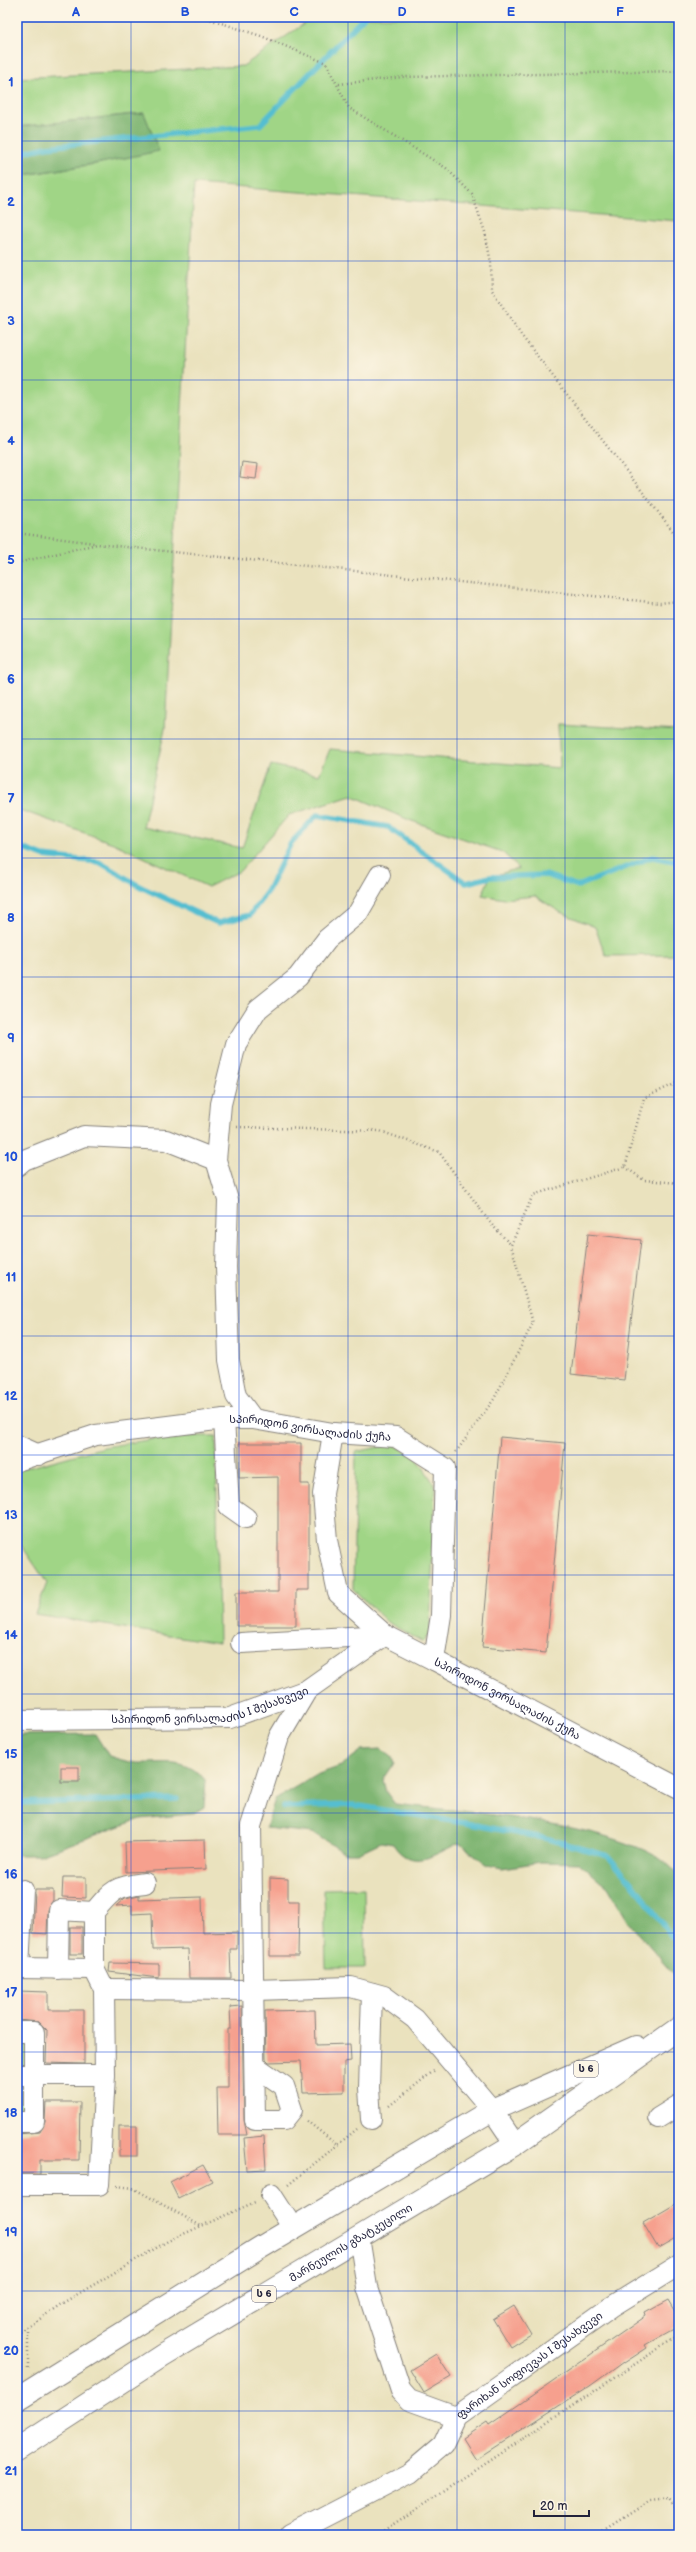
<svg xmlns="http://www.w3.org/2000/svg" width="696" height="2552" font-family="'Balsamiq Sans','Noto Sans Georgian',sans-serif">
  <rect width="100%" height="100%" fill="#fcf5e5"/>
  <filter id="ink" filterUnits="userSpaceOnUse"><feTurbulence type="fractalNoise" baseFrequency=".025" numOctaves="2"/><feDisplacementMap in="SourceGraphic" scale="8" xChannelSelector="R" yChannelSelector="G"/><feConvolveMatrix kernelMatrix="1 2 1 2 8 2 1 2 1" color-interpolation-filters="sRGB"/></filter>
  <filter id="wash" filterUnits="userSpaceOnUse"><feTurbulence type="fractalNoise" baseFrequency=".012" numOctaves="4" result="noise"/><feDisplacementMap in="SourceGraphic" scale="16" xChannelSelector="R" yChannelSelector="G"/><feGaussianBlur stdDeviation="0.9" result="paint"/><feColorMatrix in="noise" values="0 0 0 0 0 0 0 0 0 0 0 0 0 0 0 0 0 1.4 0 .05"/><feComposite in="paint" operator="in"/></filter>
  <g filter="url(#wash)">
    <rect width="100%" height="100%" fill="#eae2be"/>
    <g fill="#a0d586" stroke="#617c60">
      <polygon points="314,17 679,17 679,221 194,184 165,729 143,827 242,848 271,765 319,775 330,749 560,768 558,724 679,731 679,955 606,956 595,927 560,912 535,896 504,899 482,895 490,877 519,868 502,852 409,820 351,795 289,815 240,871 208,887 113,843 17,809 17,176 101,163 144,113 17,127 17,78 243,66"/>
      <polygon points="172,1436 216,1436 219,1643 35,1614 47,1583 17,1539 17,1467 31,1467 104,1447"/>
      <polygon points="393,1444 416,1457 435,1485 430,1633 423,1642 387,1622 353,1589 356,1452"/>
      <polygon points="364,1888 365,1968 326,1968 324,1889"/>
      <rect x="17" y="2038" width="12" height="81"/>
    </g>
    <g fill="#80b673" stroke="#516c57">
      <polygon points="144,113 159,151 101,163 17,176 17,127"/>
      <path d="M 95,1734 L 109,1756 C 118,1759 128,1762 137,1763 C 164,1764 186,1756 206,1781 L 204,1807 L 192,1814 L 140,1819 L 40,1855 L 17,1855 L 17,1735 Z"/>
      <path d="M 381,1749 L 392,1757 L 394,1764 L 383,1780 L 386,1792 L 395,1804 C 455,1811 648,1824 679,1877 L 679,1980 L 628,1921 L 608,1887 L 579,1863 L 541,1862 L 502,1868 L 488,1865 L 459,1843 C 435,1854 411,1873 393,1844 L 381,1842 L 358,1853 L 345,1853 L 313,1833 L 266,1828 L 275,1799 L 316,1775 L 341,1766 L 362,1750 Z"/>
    </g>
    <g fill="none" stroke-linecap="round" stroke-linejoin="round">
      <g stroke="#54bed0" stroke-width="5.5">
        <polyline points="17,154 46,147 260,125 364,17"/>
        <polyline points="17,846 43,856 99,862 141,887 218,923 250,915 268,890 291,843 317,815 388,827 466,883 490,877 546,875 578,886 652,857 679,862"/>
        <polyline points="17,1803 177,1799"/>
        <polyline points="284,1807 353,1805 465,1823 549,1839 608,1856 641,1894 672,1937"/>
      </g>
    </g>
    <g id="blocks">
      <g fill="#f6a08e">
        <polygon points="242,462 258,464 256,479 240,477"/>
        <polygon points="588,1234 641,1240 624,1380 571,1374"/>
        <polygon points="500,1437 565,1443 546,1653 482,1647"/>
        <polygon points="239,1443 301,1443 301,1484 309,1484 309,1590 296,1590 296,1626 236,1626 236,1592 278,1592 278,1477 239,1478"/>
        <rect x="61" y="1767" width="18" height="15"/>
        <polygon points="205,1840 206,1869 126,1872 125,1842"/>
        <polygon points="63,1877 86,1877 86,1898 62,1897"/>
        <polygon points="270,1878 288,1879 288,1901 299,1901 298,1956 270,1956"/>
        <polygon points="35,1890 53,1890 53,1900 48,1910 47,1934 33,1933"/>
        <polygon points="139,1895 139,1899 202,1897 203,1933 237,1932 237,1949 230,1949 231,1978 189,1978 188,1949 153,1950 152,1913 132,1914 132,1905 116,1906 125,1898"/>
        <rect x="70" y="1927" width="12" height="27"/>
        <polygon points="110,1963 159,1964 159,1978 109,1972"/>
        <polygon points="17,1991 48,1992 48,2010 84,2010 84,2064 46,2063 47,2030 39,2022 17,2020"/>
        <polygon points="242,2006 244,2120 247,2135 218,2135 217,2088 228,2088 228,2029 231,2029 230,2007"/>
        <polygon points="315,2010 316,2045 350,2044 351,2061 344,2062 344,2092 303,2093 301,2061 269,2062 266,2059 265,2011"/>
        <polygon points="46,2102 80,2102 79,2160 40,2160 40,2174 17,2174 17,2134 40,2132 45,2122"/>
        <rect x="119" y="2126" width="18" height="30"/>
        <polygon points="264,2136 266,2169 247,2170 244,2138"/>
        <polygon points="203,2165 212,2181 178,2198 170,2182"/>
        <polygon points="679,2202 679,2236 658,2248 643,2223"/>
        <polygon points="669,2300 679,2317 679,2326 645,2345 647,2348 624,2363 623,2362 590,2386 476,2459 463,2438 487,2422 489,2425 524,2401 646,2316 645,2313"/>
        <polygon points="514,2306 531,2334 510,2347 493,2319"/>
        <polygon points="436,2354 451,2377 424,2393 410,2370"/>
      </g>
    </g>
  </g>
  <g filter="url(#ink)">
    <use href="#blocks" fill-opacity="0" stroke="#86827c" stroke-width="1"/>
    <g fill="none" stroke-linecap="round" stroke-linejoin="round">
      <defs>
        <g id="minor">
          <polyline points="17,1166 24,1160 84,1136 166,1140 216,1160"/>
          <polyline points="224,1419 229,1506 246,1518"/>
          <polyline points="253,1419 236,1396 229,1360 226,1267 228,1200 216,1160 221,1104 236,1044 258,1009 298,977 327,939 358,913 380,875"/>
          <polyline points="333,1433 323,1494 327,1540 338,1593 385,1635 434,1660"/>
          <polyline points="17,1445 39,1455"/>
          <path id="s1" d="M 17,1461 L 96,1435 L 224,1419 L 253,1419 L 333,1433 L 396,1437 L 445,1468 L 441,1615 L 434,1660 L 679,1788"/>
          <polyline points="241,1643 385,1635"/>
          <path id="s2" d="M 17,1720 L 230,1718 L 307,1690 L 385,1635"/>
          <path d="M 94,1912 C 112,1890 116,1886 145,1883"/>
          <polyline points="17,1968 94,1969"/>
          <polyline points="19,1968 23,1890"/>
          <polyline points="104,1989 254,1990 351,1987 384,1996 415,2019 492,2110 515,2144"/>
          <polyline points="17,2032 34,2032 34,2122 17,2122"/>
          <polyline points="255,2066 284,2086 292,2110 284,2120 255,2120 251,1826 279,1737 307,1690"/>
          <polyline points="17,2075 105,2075"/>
          <polyline points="658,2118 679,2105"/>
          <polyline points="371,2119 369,2088 372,1993"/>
          <polyline points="17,2185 99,2185 105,2075 104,1989 94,1969 94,1912 59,1910 58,1969"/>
          <polyline points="271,2194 293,2228"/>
          <polyline points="359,2237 367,2287 401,2391 409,2400 456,2417"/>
          <path id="s3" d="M 290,2535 L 410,2473 L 443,2445 L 456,2417 L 611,2307 L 679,2265"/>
        </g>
        <g id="highway">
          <polyline points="17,2399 258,2249 492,2110 636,2047"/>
          <path id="s4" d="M 17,2450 L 163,2355 L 515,2144 L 679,2028"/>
        </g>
      </defs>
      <use href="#minor" stroke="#86827c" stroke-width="22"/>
      <use href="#highway" stroke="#86827c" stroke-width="24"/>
      <g stroke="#86827c" stroke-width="2.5" stroke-dasharray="1 3" stroke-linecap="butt">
        <polyline points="203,17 261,36 326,63 349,108 446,168 472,194 485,232 491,263 492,290 521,335 679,539"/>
        <polyline points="339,84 403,77 679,71"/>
        <polyline points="17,533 94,543"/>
        <polyline points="17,563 97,544 660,603 679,601"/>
        <polyline points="237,1127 380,1131 439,1152 491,1224 511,1245"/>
        <polyline points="625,1167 644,1180 679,1183"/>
        <polyline points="456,1452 494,1399 533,1323 511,1245 533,1195 625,1167 644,1098 679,1082"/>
        <polyline points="389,2106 435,2070"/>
        <polyline points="307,2121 337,2145"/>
        <polyline points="288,2185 357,2129"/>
        <polyline points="117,2186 133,2188 201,2226"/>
        <polyline points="17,2335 61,2304 168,2241 255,2202"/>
        <polyline points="28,2369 28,2328"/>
        <polyline points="377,2535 679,2335"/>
        <polyline points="596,2535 650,2501 669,2499 679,2512"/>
      </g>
      <use href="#minor" stroke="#fff" stroke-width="20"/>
      <use href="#highway" stroke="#fff" stroke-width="22"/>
    </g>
  </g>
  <path fill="none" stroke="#1d4ed8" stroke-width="1" stroke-opacity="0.55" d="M 131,17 L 131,2535M 239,17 L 239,2535M 348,17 L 348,2535M 457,17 L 457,2535M 565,17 L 565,2535M 17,141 L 679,141M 17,261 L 679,261M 17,380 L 679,380M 17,500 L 679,500M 17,619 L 679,619M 17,739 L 679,739M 17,858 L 679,858M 17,977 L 679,977M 17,1097 L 679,1097M 17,1216 L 679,1216M 17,1336 L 679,1336M 17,1455 L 679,1455M 17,1575 L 679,1575M 17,1694 L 679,1694M 17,1813 L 679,1813M 17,1933 L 679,1933M 17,2052 L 679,2052M 17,2172 L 679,2172M 17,2291 L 679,2291M 17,2411 L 679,2411"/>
  <g text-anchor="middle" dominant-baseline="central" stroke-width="3" stroke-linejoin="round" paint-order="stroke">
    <g fill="#fcf5e5" stroke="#63616e" stroke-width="1">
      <rect x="574" y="2061" width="24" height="16" rx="3"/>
      <rect x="252" y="2286" width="24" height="16" rx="3"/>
    </g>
    <g font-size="10" font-weight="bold" fill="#22223b">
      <text x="586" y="2069">ს 6</text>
      <text x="264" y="2294">ს 6</text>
    </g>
    <g font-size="11" fill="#22223b" stroke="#fcf5e5">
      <text stroke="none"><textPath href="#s1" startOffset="299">სპირიდონ ვირსალაძის ქუჩა</textPath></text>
      <text stroke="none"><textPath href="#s1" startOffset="719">სპირიდონ ვირსალაძის ქუჩა</textPath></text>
      <text stroke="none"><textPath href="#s2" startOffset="195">სპირიდონ ვირსალაძის I შესახვევი</textPath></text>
      <text stroke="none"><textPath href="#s4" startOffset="393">მარნეულის გზატკეცილი</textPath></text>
      <text stroke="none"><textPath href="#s3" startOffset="299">ფარიხან სოფიევას I შესახვევი</textPath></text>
    </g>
  </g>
  <rect width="696" height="2552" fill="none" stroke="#fcf5e5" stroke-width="44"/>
  <path d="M534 2510v6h55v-6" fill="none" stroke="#22223b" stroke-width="2"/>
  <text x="540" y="2510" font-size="12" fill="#22223b" stroke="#fcf5e5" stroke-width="3" paint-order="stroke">20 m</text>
  <rect x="22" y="22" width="652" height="2508" fill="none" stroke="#1d4ed8" stroke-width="1.5"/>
  <g font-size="13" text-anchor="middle" font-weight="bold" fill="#1d4ed8">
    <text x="76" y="16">A</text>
    <text x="185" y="16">B</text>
    <text x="294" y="16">C</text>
    <text x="402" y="16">D</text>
    <text x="511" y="16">E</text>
    <text x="620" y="16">F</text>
    <text x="11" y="86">1</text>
    <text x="11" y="206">2</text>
    <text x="11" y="325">3</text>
    <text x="11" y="445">4</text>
    <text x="11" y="564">5</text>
    <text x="11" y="683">6</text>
    <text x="11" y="803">7</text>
    <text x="11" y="922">8</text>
    <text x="11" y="1042">9</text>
    <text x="11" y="1161">10</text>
    <text x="11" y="1281">11</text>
    <text x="11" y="1400">12</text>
    <text x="11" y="1519">13</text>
    <text x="11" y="1639">14</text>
    <text x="11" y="1758">15</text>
    <text x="11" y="1878">16</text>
    <text x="11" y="1997">17</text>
    <text x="11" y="2117">18</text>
    <text x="11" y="2236">19</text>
    <text x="11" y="2355">20</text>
    <text x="11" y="2475">21</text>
  </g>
</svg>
